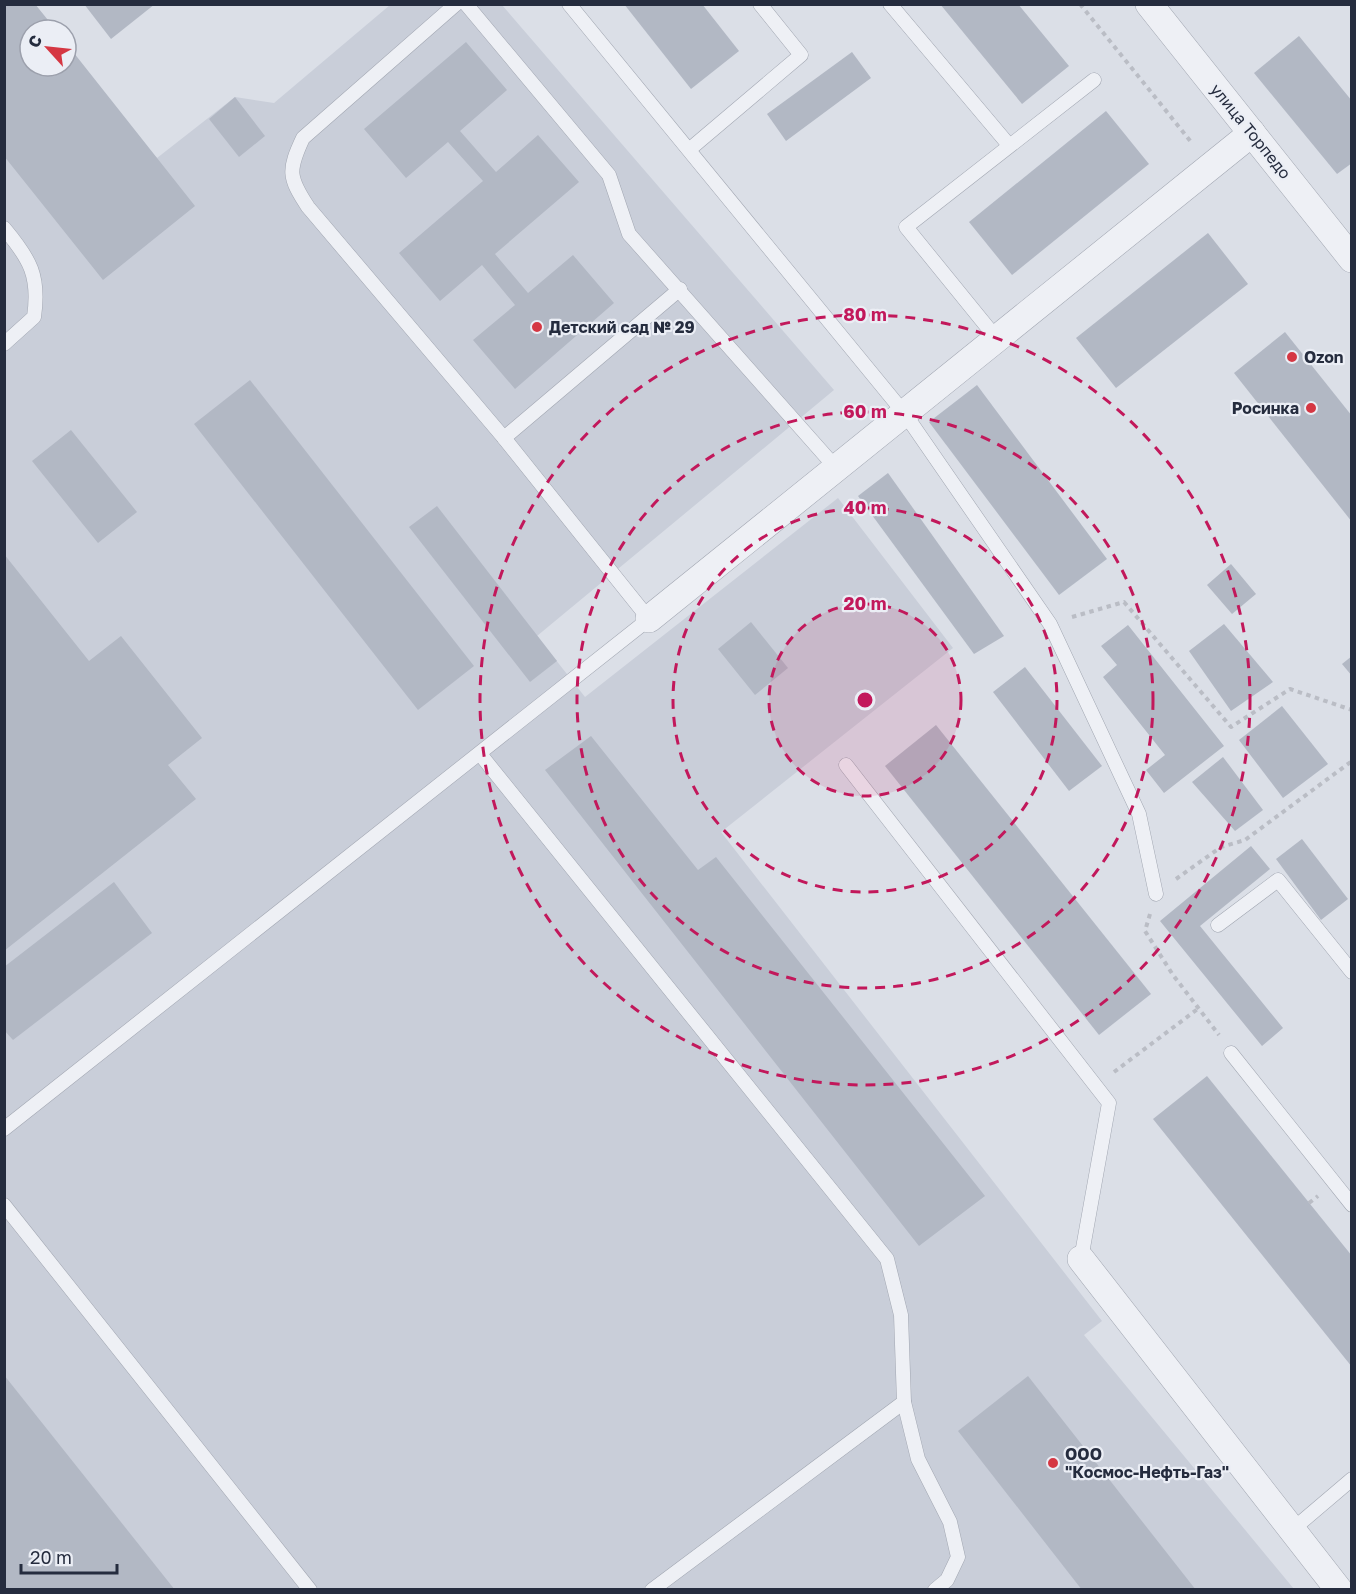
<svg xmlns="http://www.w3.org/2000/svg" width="1356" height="1594" font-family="'Golos Text',sans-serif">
  <rect width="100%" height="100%" fill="#dbdfe7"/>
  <polygon fill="#c9ced9" points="5,5 30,30 30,66 66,66 157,158 235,97 274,103 390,5 502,5 834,390 537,636 585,697 838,498 953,648 721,832 1102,1321 1084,1335 1294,1589 5,1590"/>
  <g fill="#b2b8c4">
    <polygon points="4,4 35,4 56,30 30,30 30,66 66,66 66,43 195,206 103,280 4,156"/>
    <polygon points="84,4 155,4 111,39"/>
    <polygon points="624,4 702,4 739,51 691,89"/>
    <polygon points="940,4 1018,4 1069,66 1022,104"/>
    <polygon points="1299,36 1352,101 1352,163 1337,174 1254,73"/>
    <polygon points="466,42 507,90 460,131 496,172 538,135 579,182 495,254 528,293 573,255 614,303 515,389 473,340 515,305 482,265 440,301 399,253 483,181 448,142 406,178 364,129"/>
    <polygon points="852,52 871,78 786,141 767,114"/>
    <polygon points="235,97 265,136 239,157 209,119"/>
    <polygon points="1106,111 1149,164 1012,275 969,222"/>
    <polygon points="1208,233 1248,284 1116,388 1076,338"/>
    <polygon points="1285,332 1352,416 1352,522 1234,373"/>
    <polygon points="250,380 474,666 418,710 194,424"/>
    <polygon points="977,385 1107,559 1059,595 929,422"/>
    <polygon points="71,430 137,512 98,543 32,461"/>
    <polygon points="888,473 1004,636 974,654 858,496"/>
    <polygon points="437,506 557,661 530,682 409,527"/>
    <polygon points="4,554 89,661 121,636 202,738 168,765 196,799 4,951"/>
    <polygon points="1231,564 1256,594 1232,614 1207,585"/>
    <polygon points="751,622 788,668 755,695 718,649"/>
    <polygon points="1224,624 1273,682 1231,711 1189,651"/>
    <polygon points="1128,625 1224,746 1164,793 1146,770 1165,755 1103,677 1117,665 1101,646"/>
    <polygon points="1352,656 1352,676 1342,664"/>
    <polygon points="1025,667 1102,766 1069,791 993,692"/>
    <polygon points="1282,706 1328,764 1283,798 1239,740"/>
    <polygon points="936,725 1151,994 1099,1035 885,766"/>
    <polygon points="591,736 698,870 716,857 985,1196 919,1246 545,770"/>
    <polygon points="1223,757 1263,810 1235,831 1192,782"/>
    <polygon points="1302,839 1348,899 1321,920 1276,859"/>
    <polygon points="1251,846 1270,869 1200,926 1283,1028 1262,1046 1160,921"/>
    <polygon points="114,882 152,933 13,1040 4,1030 4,967"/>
    <polygon points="1207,1076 1352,1256 1352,1367 1153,1119"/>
    <polygon points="4,1375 175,1590 4,1590"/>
    <polygon points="1028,1376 1196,1590 1082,1590 958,1431"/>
  </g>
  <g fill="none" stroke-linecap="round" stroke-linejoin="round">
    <defs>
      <g id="lane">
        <polyline points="466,4 609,175 629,234 837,469"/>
        <polyline points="569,4 905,414 1050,624 1139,814 1156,894"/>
        <polyline points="890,4 1008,144"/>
        <polyline points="690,149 801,55 760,4"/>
        <path d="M 4,228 C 30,259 40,276 34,317 L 4,344"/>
        <polyline points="997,339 906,227 1094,80"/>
        <polyline points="504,438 680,289"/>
        <polyline points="480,754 887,1259 901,1315 904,1402 918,1459 950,1522 958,1557 947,1580 935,1590"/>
        <polyline points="846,765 1109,1103 1081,1259"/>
        <polyline points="1218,925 1278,880 1352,972"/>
        <polyline points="1231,1053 1352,1205"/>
        <path d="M 4,1129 L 649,619 L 504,438 L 308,207 C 288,177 288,170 303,138 L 456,4"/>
        <polyline points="4,1205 310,1590"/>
        <polyline points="1292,1530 1352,1479"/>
        <polyline points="652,1590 904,1402"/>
      </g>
      <g id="street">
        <polyline points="1149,4 1352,259"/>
        <polyline points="649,619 1252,133"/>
        <polyline points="1081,1259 1339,1590"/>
      </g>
    </defs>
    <use href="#lane" stroke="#a1a6b1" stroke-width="15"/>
    <use href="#street" stroke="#a1a6b1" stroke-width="28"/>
    <g stroke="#babdc5" stroke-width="4" stroke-dasharray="4.5 4.5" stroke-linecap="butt">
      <polyline points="1080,4 1192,143"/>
      <polyline points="1072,617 1124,602 1231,727 1290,689 1352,710"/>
      <polyline points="1176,879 1221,847 1245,840 1352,761"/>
      <polyline points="1150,914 1145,931 1173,975 1219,1035"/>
      <polyline points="1114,1072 1199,1008"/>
      <polyline points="1309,1203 1318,1196"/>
    </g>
    <use href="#lane" stroke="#eef0f5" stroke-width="14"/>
    <use href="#street" stroke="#eef0f5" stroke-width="27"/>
  </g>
  <circle cx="865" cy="700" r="96" fill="#c2185b" fill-opacity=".12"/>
  <g fill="none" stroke="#c2185b" stroke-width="3" stroke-dasharray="10 8">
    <circle cx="865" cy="700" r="96"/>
    <circle cx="865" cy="700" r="192"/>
    <circle cx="865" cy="700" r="288"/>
    <circle cx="865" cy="700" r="385"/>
  </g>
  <g fill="#d53743" stroke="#ebeef5" stroke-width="2">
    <circle cx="537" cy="327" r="6"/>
    <circle cx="1292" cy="357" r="6"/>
    <circle cx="1311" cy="408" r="6"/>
    <circle cx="1053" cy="1463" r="6"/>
  </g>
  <g text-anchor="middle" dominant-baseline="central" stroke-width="4.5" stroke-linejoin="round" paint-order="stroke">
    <g font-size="16" fill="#252c3e" stroke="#ebeef5">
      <text transform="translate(1251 131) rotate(51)">улица Торпедо</text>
    </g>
    <g font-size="16" font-weight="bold" fill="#252c3e" stroke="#ebeef5" text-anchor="start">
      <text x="549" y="327">Детский сад № 29</text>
      <text x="1304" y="357">Ozon</text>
      <text x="1299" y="408" text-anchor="end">Росинка</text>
      <text x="1065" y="1454">ООО<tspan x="1065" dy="18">"Космос-Нефть-Газ"</tspan></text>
    </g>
  </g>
  <circle cx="865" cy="700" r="9" fill="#c2185b" stroke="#ebeef5" stroke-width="3"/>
  <g font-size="18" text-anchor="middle" font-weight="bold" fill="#c2185b" stroke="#ebeef5" stroke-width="4.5" stroke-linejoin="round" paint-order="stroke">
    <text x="865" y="321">80 m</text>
    <text x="865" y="418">60 m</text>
    <text x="865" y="514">40 m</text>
    <text x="865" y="610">20 m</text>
  </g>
  <rect width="1356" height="1594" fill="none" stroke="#252c3e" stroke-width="12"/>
  <g transform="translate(48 48) rotate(297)"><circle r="28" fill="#ebeef5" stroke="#9ca0ac" stroke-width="1.5"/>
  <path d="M0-4.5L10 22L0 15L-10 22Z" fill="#d53743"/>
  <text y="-9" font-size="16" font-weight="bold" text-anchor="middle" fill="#252c3e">С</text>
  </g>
  <path d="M21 1564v9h96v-9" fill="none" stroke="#252c3e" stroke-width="3"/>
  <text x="30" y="1564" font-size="18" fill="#252c3e" stroke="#ebeef5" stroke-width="4.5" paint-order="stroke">20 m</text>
</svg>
